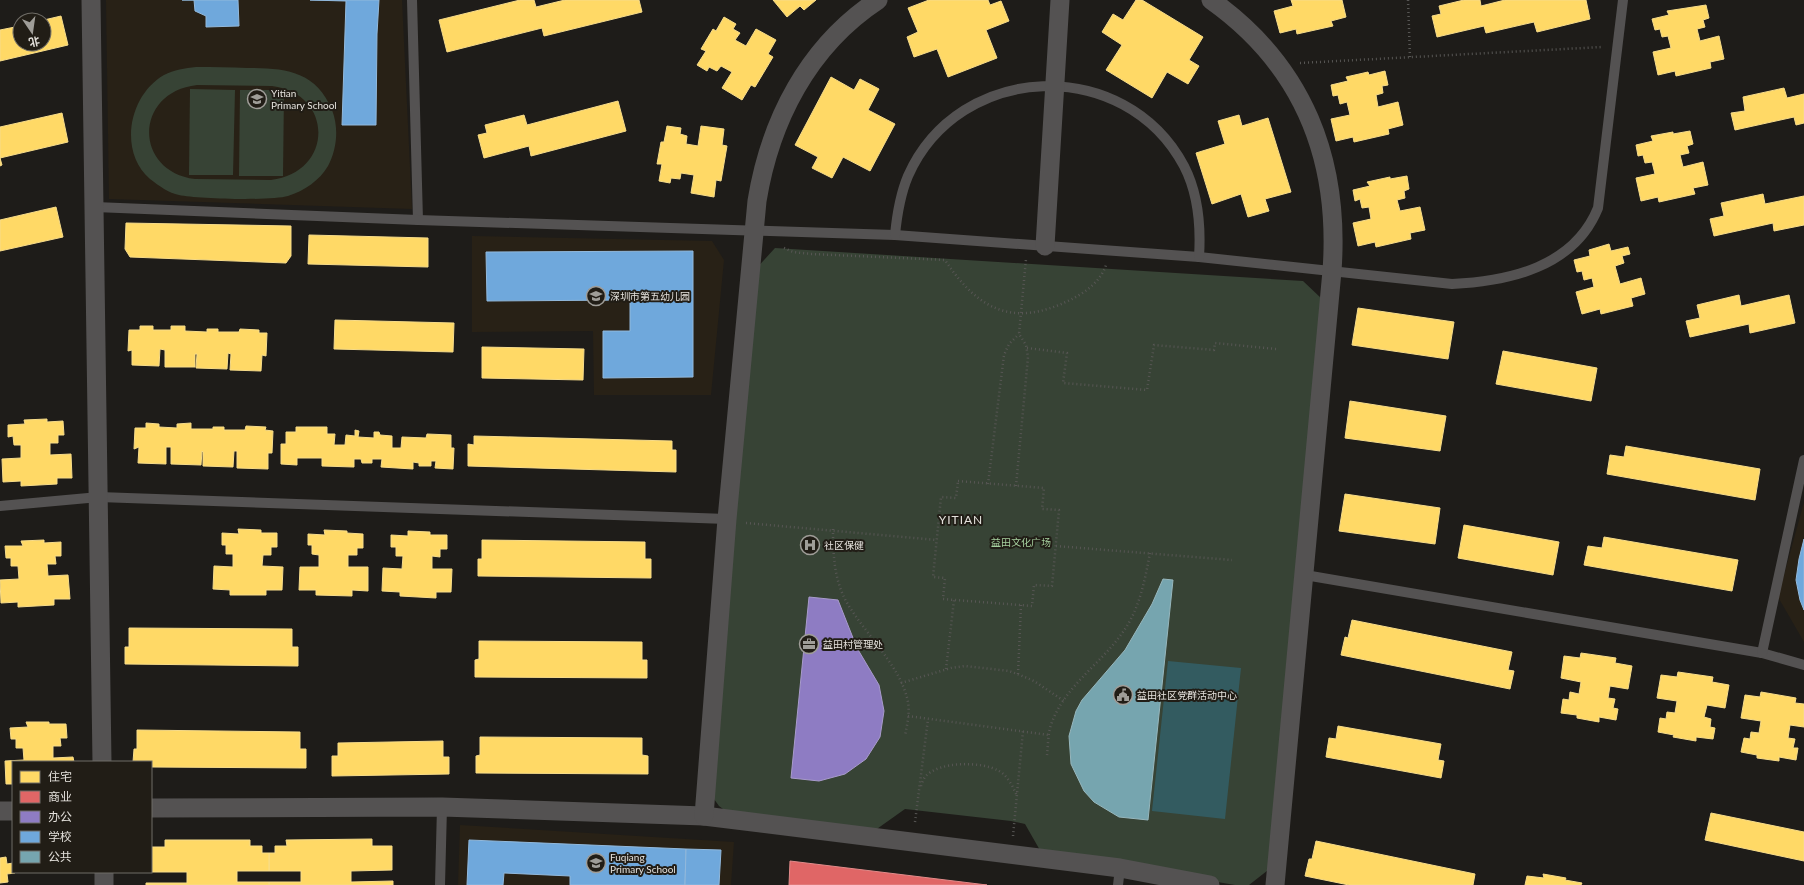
<svg xmlns="http://www.w3.org/2000/svg" width="1804" height="885" font-family="Lato,'Noto Sans SC',sans-serif">
  <rect width="100%" height="100%" fill="#1e1c19"/>
  <g fill="#282116">
    <polygon points="106,0 402,0 412,209 109,199"/>
    <polygon points="472,236 712,241 724,260 711,395 594,395 593,331 472,332"/>
    <polygon points="1804,502 1804,642 1778,597"/>
    <polygon points="460,825 734,842 731,885 458,885"/>
  </g>
  <g fill="#374335" fill-rule="evenodd">
    <path d="M 196,67 C 213,67 230,67 247,68 C 285,68 316,71 332,110 C 339,128 337,149 328,166 C 320,180 304,191 288,196 C 271,201 197,199 179,195 C 169,193 159,186 150,179 C 118,151 129,95 164,75 C 174,70 185,68 196,67 ZM 197,85 L 272,86 C 335,94 333,173 271,180 L 195,179 C 133,171 134,92 197,85 Z"/>
    <polygon points="190,89 235,90 233,175 189,175"/>
    <polygon points="240,90 284,90 283,176 239,176"/>
    <polygon points="775,248 1303,281 1322,299 1272,867 1249,885 1235,885 1041,852 1025,824 1011,821 905,809 874,831 727,812 719,806 709,792 753,272"/>
  </g>
  <polygon fill="#335b60" points="1168,661 1241,668 1225,819 1152,811"/>
  <g fill="#ffd966" stroke="#f7dc8a">
    <polygon points="520,0 534,0 536,7 565,0 639,0 642,12 544,36 542,28 447,52 439,20"/>
    <polygon points="773,0 816,0 804,10 800,6 787,17"/>
    <polygon points="929,0 988,0 990,5 1001,1 1009,21 986,30 997,58 948,77 937,49 914,57 907,37 918,32 908,8"/>
    <polygon points="1136,0 1142,0 1203,37 1189,60 1199,66 1188,84 1167,72 1152,98 1106,70 1122,45 1102,32 1113,14 1123,20"/>
    <polygon points="1291,0 1342,0 1346,17 1331,21 1333,26 1297,34 1296,29 1280,33 1274,11 1293,6"/>
    <polygon points="1464,0 1480,0 1481,6 1505,0 1586,0 1590,19 1537,32 1534,22 1486,33 1484,26 1437,37 1432,16 1441,14 1439,6"/>
    <polygon points="1706,5 1709,18 1703,20 1705,27 1697,29 1700,41 1719,36 1724,59 1710,62 1711,68 1676,76 1675,71 1658,75 1653,52 1671,48 1668,36 1662,37 1660,29 1655,30 1652,19 1669,15 1667,11"/>
    <polygon points="61,16 68,45 0,61 0,30 20,26 20,44 44,44 44,20"/>
    <polygon points="724,17 736,24 733,29 740,33 735,40 746,46 756,29 776,40 768,54 773,57 755,87 751,85 742,100 722,88 732,72 721,66 717,71 709,67 707,71 697,65 706,51 701,49 713,29 716,31"/>
    <polygon points="1385,71 1388,85 1382,86 1383,93 1376,95 1378,107 1398,102 1403,125 1388,129 1389,134 1354,142 1353,137 1336,141 1331,119 1350,115 1347,102 1340,104 1338,95 1333,96 1331,85 1348,81 1346,77 1368,72 1369,75"/>
    <polygon points="831,77 854,90 860,79 879,89 868,110 895,124 870,171 843,157 832,178 812,168 818,157 795,145"/>
    <polygon points="1784,88 1787,98 1804,94 1804,123 1796,125 1794,117 1735,130 1731,113 1745,111 1743,97"/>
    <polygon points="618,101 626,131 531,156 529,146 484,158 478,135 487,133 485,125 524,115 527,125"/>
    <polygon points="62,113 68,142 0,158 2,165 0,166 0,127"/>
    <polygon points="1239,115 1242,126 1268,118 1291,192 1265,199 1269,211 1248,217 1241,194 1212,204 1196,153 1225,144 1218,121"/>
    <polygon points="667,126 681,128 680,134 687,136 686,144 698,146 701,126 724,129 722,145 727,146 721,181 716,180 714,197 691,193 694,175 681,173 680,179 671,178 670,183 659,181 662,164 657,164 661,142 664,142"/>
    <polygon points="1690,131 1693,144 1687,146 1689,153 1680,155 1683,167 1703,162 1708,185 1693,188 1695,194 1659,202 1658,197 1641,201 1636,178 1655,174 1652,162 1645,163 1643,155 1638,156 1636,145 1653,141 1651,136 1673,132 1673,134"/>
    <polygon points="1407,176 1409,189 1404,191 1405,198 1397,200 1400,211 1420,207 1425,230 1410,233 1411,239 1376,247 1375,242 1358,246 1353,223 1371,219 1369,207 1362,208 1360,199 1355,201 1353,190 1370,186 1367,182 1390,177 1390,179"/>
    <polygon points="1763,194 1765,204 1804,196 1804,225 1774,231 1773,223 1714,236 1710,219 1724,216 1721,203"/>
    <polygon points="56,207 63,237 0,251 0,220"/>
    <polygon points="126,223 291,226 291,256 286,263 130,257 125,249"/>
    <polygon points="309,235 428,238 428,267 308,264"/>
    <polygon points="1609,244 1611,251 1628,247 1630,254 1622,256 1624,263 1615,266 1620,284 1641,278 1645,294 1631,298 1633,306 1601,314 1600,309 1582,314 1576,292 1594,287 1592,278 1584,280 1582,271 1577,272 1574,260 1590,256 1589,250"/>
    <polygon points="1739,295 1741,306 1789,295 1795,323 1750,333 1749,324 1690,337 1686,321 1700,318 1697,305"/>
    <polygon points="1358,308 1454,322 1448,359 1352,345"/>
    <polygon points="335,320 454,323 453,352 334,349"/>
    <polygon points="140,326 153,326 153,330 171,330 171,326 185,326 185,331 207,332 207,329 218,329 218,332 239,332 240,329 259,330 259,333 267,333 266,356 262,355 261,371 230,370 231,354 228,353 227,369 196,368 197,354 195,354 195,367 165,367 165,350 160,349 159,366 132,365 132,350 128,351 129,330 140,330"/>
    <polygon points="482,347 584,349 583,380 482,378"/>
    <polygon points="1503,351 1597,368 1591,401 1496,384"/>
    <polygon points="1350,401 1446,416 1440,451 1345,438"/>
    <polygon points="47,419 47,422 63,421 64,435 58,435 58,443 50,443 50,455 71,454 72,478 57,478 57,484 21,486 21,481 3,482 2,459 21,458 21,445 14,445 13,436 8,437 8,425 25,424 24,420"/>
    <polygon points="146,423 159,424 159,427 177,428 177,424 191,423 191,429 213,429 213,427 224,427 224,430 245,430 246,426 266,427 265,430 273,431 272,453 268,453 268,469 237,468 237,451 234,451 233,467 203,466 203,452 202,451 201,465 171,464 171,447 166,447 166,464 138,463 139,447 134,449 135,428 146,428"/>
    <polygon points="296,427 327,427 327,434 335,434 334,445 345,445 346,435 355,436 355,430 359,431 358,437 374,438 374,432 379,432 380,435 392,436 392,448 401,448 402,437 426,438 427,434 451,435 451,448 454,448 453,469 435,468 436,461 431,461 431,466 419,466 419,463 413,462 413,469 381,467 382,459 372,459 372,463 362,463 361,459 354,459 354,467 322,466 322,458 297,458 297,465 281,464 281,444 286,444 286,432 296,432"/>
    <polygon points="474,436 672,441 672,450 676,450 676,472 468,466 468,444 474,445"/>
    <polygon points="1626,446 1760,469 1755,500 1607,474 1610,455 1624,457"/>
    <polygon points="1345,494 1440,508 1435,544 1339,531"/>
    <polygon points="1464,525 1559,542 1553,575 1458,558"/>
    <polygon points="238,529 261,530 261,533 277,533 277,547 271,547 271,555 263,555 262,566 283,567 282,590 266,590 266,595 230,595 230,590 213,589 214,566 233,567 233,554 226,554 226,545 222,545 222,533 239,534"/>
    <polygon points="324,530 347,531 347,533 363,534 363,548 357,548 357,555 348,555 348,567 368,567 368,591 352,590 352,596 316,595 316,590 299,590 300,567 319,567 319,555 312,554 312,545 308,545 308,534 325,535"/>
    <polygon points="408,531 430,532 430,535 447,535 447,549 440,549 440,557 432,556 432,569 452,569 451,592 436,592 436,598 400,596 400,592 382,591 383,568 402,569 403,556 396,556 396,547 391,547 391,535 408,536"/>
    <polygon points="1604,537 1738,560 1732,591 1584,565 1588,546 1602,548"/>
    <polygon points="44,540 44,543 61,542 61,556 55,556 56,564 47,564 48,576 68,575 70,599 54,599 54,605 18,607 18,602 1,603 0,580 19,579 18,566 11,566 11,558 6,558 5,546 23,546 21,541"/>
    <polygon points="482,540 645,542 645,559 651,559 651,578 478,576 478,559 482,559"/>
    <polygon points="1352,620 1512,652 1508,670 1514,671 1510,689 1341,655 1345,637 1348,638"/>
    <polygon points="129,628 292,629 292,647 298,647 298,666 125,664 125,647 129,647"/>
    <polygon points="479,641 642,642 642,660 647,660 647,678 475,677 475,660 479,659"/>
    <polygon points="1581,653 1616,658 1615,663 1632,666 1628,689 1610,686 1608,698 1615,699 1613,708 1618,709 1616,720 1599,717 1599,722 1577,718 1577,715 1561,713 1563,699 1569,700 1570,692 1579,694 1581,682 1561,678 1564,656 1580,658"/>
    <polygon points="1678,672 1713,677 1712,682 1729,685 1725,708 1707,705 1704,717 1711,719 1710,727 1715,728 1713,739 1696,737 1696,741 1673,737 1674,735 1658,732 1660,718 1666,719 1667,712 1675,713 1677,701 1657,698 1661,675 1677,677"/>
    <polygon points="1761,692 1796,698 1795,703 1804,704 1804,727 1790,725 1788,738 1795,739 1793,748 1798,748 1796,760 1779,757 1779,761 1757,758 1757,755 1741,752 1744,738 1750,739 1751,732 1759,733 1761,721 1741,718 1745,695 1760,697"/>
    <polygon points="26,722 49,722 49,724 66,724 67,738 60,738 61,746 53,746 53,758 73,757 74,762 13,762 13,784 6,784 5,761 24,760 23,748 16,748 16,739 11,739 10,728 28,727"/>
    <polygon points="1338,726 1441,744 1438,760 1444,761 1441,778 1326,757 1329,738 1336,739"/>
    <polygon points="137,730 300,732 300,749 306,749 306,768 151,767 151,762 133,762 134,749 137,749"/>
    <polygon points="480,737 642,738 642,755 648,756 648,774 476,773 476,756 480,755"/>
    <polygon points="443,741 443,757 449,757 449,774 332,776 332,756 338,756 338,743"/>
    <polygon points="1711,813 1804,832 1804,861 1705,840"/>
    <polygon points="372,839 372,846 392,846 392,870 351,871 351,882 393,881 393,885 269,885 269,882 301,882 301,871 269,871 269,853 275,853 275,846 287,846 286,840"/>
    <polygon points="165,840 250,840 250,846 262,846 262,853 269,853 269,871 237,871 237,882 269,882 269,885 146,885 146,883 187,883 187,872 151,872 151,847 165,847"/>
    <polygon points="1316,841 1475,874 1473,885 1349,885 1305,876 1309,859 1312,859"/>
    <polygon points="6,857 7,864 13,863 15,873 7,874 8,882 0,883 0,858"/>
    <polygon points="797,872 898,883 898,885 795,885"/>
    <polygon points="1543,874 1566,878 1565,880 1582,883 1581,885 1525,885 1527,876 1544,878"/>
  </g>
  <polygon fill="#e06666" stroke="#e28b8a" points="790,861 987,885 789,885"/>
  <polygon fill="#8e7cc3" stroke="#a89bcb" points="809,597 838,600 857,648 879,685 884,711 880,737 866,759 845,774 819,781 791,778"/>
  <g fill="#6fa8dc" stroke="#92b9dc">
    <polygon points="182,0 238,0 239,26 206,27 206,16 195,11 194,0"/>
    <polygon points="310,0 379,0 377,34 376,125 342,125 346,1"/>
    <polygon points="693,251 693,377 603,378 603,331 630,331 630,300 487,301 486,252"/>
    <polygon points="1804,539 1804,610 1800,600 1796,580 1799,559"/>
    <polygon points="469,840 686,849 685,885 570,885 570,876 504,873 503,885 467,885"/>
    <polygon points="686,849 721,850 719,885 685,885"/>
  </g>
  <polygon fill="#76a5af" stroke="#97b7bd" points="1163,579 1173,580 1148,820 1119,817 1094,802 1084,791 1071,764 1069,736 1076,711 1082,700 1125,650 1152,604"/>
  <g fill="none" stroke-linecap="round" stroke-linejoin="round">
    <g stroke="#575654" stroke-width="2.5" stroke-dasharray="1 3" stroke-linecap="butt">
      <polyline points="1408,0 1410,58"/>
      <polyline points="1300,63 1602,47"/>
      <path d="M 784,248 L 793,252 L 812,254 L 945,260 C 978,310 1013,328 1070,300 C 1085,293 1101,281 1106,265"/>
      <polyline points="1027,348 1067,353 1063,383 1147,390 1154,345 1214,350 1215,343 1276,349"/>
      <polygon points="958,481 1044,488 1042,509 1059,510 1052,586 1034,585 1032,606 943,599 945,578 933,577 941,497 956,498"/>
      <polyline points="988,484 1004,355 1009,344 1019,334"/>
      <polyline points="1016,486 1028,357 1026,345 1019,334 1026,259"/>
      <polyline points="746,523 937,540"/>
      <path d="M 833,529 C 833,554 834,579 846,601 C 864,633 901,666 908,702 C 910,713 907,725 905,736"/>
      <polyline points="1056,546 1232,560"/>
      <polyline points="946,669 954,600"/>
      <polyline points="1018,674 1021,605"/>
      <polyline points="901,683 951,668 965,666 983,668 1009,671 1020,675 1034,681 1064,701"/>
      <polyline points="908,716 1049,735"/>
      <path d="M 1047,755 C 1048,746 1048,736 1050,728 C 1062,687 1103,663 1125,629 C 1140,607 1145,579 1150,553"/>
      <path d="M 921,786 C 922,783 923,780 925,777 C 938,761 982,761 999,771 C 1008,776 1013,787 1017,796"/>
      <polyline points="915,822 928,719"/>
      <polyline points="1013,836 1023,731"/>
    </g>
    <g stroke="#545252" stroke-width="10">
      <polyline points="412,0 418,220"/>
      <path d="M 95,207 L 418,220 L 895,235 L 1199,257 L 1452,284 C 1510,281 1574,267 1598,208 L 1623,0"/>
      <path d="M 895,235 C 897,214 900,195 908,176 C 959,61 1125,55 1184,166 C 1199,195 1201,226 1199,257"/>
      <polyline points="0,506 99,497 727,519"/>
      <polyline points="1305,575 1762,653 1804,665"/>
      <polyline points="1762,653 1804,460"/>
      <polyline points="440,885 442,807"/>
      <polyline points="1118,885 1120,868"/>
    </g>
    <g stroke="#545252" stroke-width="19">
      <polyline points="91,0 102,762"/>
      <path d="M 1211,0 C 1304,66 1340,160 1332,271 L 1275,885"/>
      <polyline points="1045,246 1060,0"/>
      <polyline points="151,808 442,807 704,816 1120,868 1210,885"/>
      <polyline points="0,811 13,811"/>
      <path d="M 704,816 L 727,519 L 757,201 C 770,121 808,46 878,0"/>
      <polyline points="104,872 104,885"/>
    </g>
  </g>
  <defs>
    <symbol id="school-ring" viewBox="-11 -11 22 22"><circle r="9.5" fill="#211d16" stroke="#9f9d98" stroke-width="1.5"/><path d="M0-5L7-2L0 1L-7-2ZM-4 1L0 2.5L4 1V4Q0 6-4 4Z" fill="#9f9d98"/></symbol>
    <symbol id="hospital-ring" viewBox="-11 -11 22 22"><circle r="9.5" fill="#211d16" stroke="#9f9d98" stroke-width="1.5"/><path d="M-5-5h3v3.5h4V-5h3V5h-3V1.5h-4V5h-3Z" fill="#9f9d98"/></symbol>
    <symbol id="office-ring" viewBox="-11 -11 22 22"><circle r="9.5" fill="#211d16" stroke="#9f9d98" stroke-width="1.5"/><path d="M-6-3h4V-5.5h4V-3h4V5H-6ZM-1-4.5V-3h2v-1.5ZM-6 0V1H6V0Z" fill="#9f9d98"/></symbol>
    <symbol id="civic-ring" viewBox="-11 -11 22 22"><circle r="9.5" fill="#211d16" stroke="#9f9d98" stroke-width="1.5"/><path d="M-.6-6.5H3V-4.5H.6V-3L4-1V1h2V6H-6V1h2V-1L-.6-3ZM-1.2 2.5V6h2.4V2.5Z" fill="#9f9d98"/></symbol>
  </defs>
  <g fill-rule="evenodd">
    <use href="#school-ring" x="246" y="88" width="22" height="22"/>
    <use href="#school-ring" x="585" y="285" width="22" height="22"/>
    <use href="#hospital-ring" x="799" y="534" width="22" height="22"/>
    <use href="#office-ring" x="798" y="633" width="22" height="22"/>
    <use href="#civic-ring" x="1112" y="684" width="22" height="22"/>
    <use href="#school-ring" x="585" y="852" width="22" height="22"/>
  </g>
  <g text-anchor="middle" dominant-baseline="central" stroke-width="4" stroke-linejoin="round" paint-order="stroke">
    <g font-size="10" fill="#e5e2dd" stroke="#211d16" text-anchor="start">
      <text x="271" y="93">Yitian<tspan x="271" dy="12">Primary School</tspan></text>
      <text x="610" y="296">深圳市第五幼儿园</text>
      <text x="824" y="545">社区保健</text>
      <text x="823" y="644">益田村管理处</text>
      <text x="1137" y="695">益田社区党群活动中心</text>
      <text x="610" y="857">Fuqiang<tspan x="610" dy="12">Primary School</tspan></text>
    </g>
    <g font-size="10" fill="#a6d09f" stroke="#211d16">
      <text x="1021" y="542">益田文化广场</text>
    </g>
    <g font-size="12" letter-spacing="1" fill="#e5e2dd" stroke="#211d16">
      <text x="961" y="519">YITIAN</text>
    </g>
  </g>
  <rect x="12" y="761" width="140" height="112" fill="#211d16" stroke="#6f6c66"/>
  <rect x="20" y="771" width="20" height="12" fill="#ffd966" stroke="#6f6c66"/>
  <text x="48" y="781" font-size="12" fill="#e5e2dd">住宅</text>
  <rect x="20" y="791" width="20" height="12" fill="#e06666" stroke="#6f6c66"/>
  <text x="48" y="801" font-size="12" fill="#e5e2dd">商业</text>
  <rect x="20" y="811" width="20" height="12" fill="#8e7cc3" stroke="#6f6c66"/>
  <text x="48" y="821" font-size="12" fill="#e5e2dd">办公</text>
  <rect x="20" y="831" width="20" height="12" fill="#6fa8dc" stroke="#6f6c66"/>
  <text x="48" y="841" font-size="12" fill="#e5e2dd">学校</text>
  <rect x="20" y="851" width="20" height="12" fill="#76a5af" stroke="#6f6c66"/>
  <text x="48" y="861" font-size="12" fill="#e5e2dd">公共</text>
  <g transform="translate(32 32) rotate(167)"><circle r="19" fill="#211d16" stroke="#6f6c66"/>
  <path d="M0-3L7 15L0 10L-7 15Z" fill="#9f9d98"/>
  <text y="-6" font-size="11" font-weight="bold" text-anchor="middle" fill="#e5e2dd">北</text>
  </g>
</svg>
